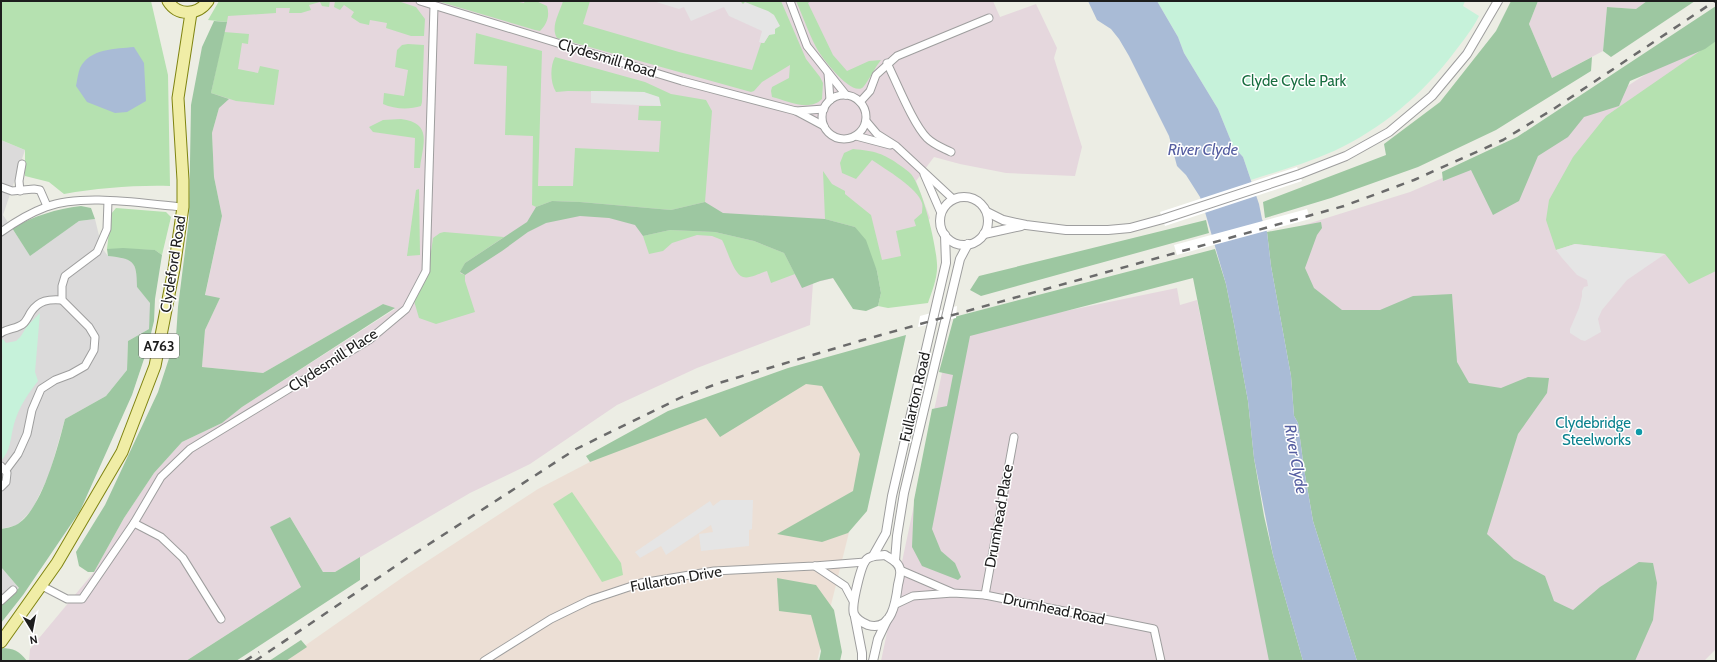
<svg xmlns="http://www.w3.org/2000/svg" width="1717" height="662" font-family="Cabin,sans-serif">
  <rect width="100%" height="100%" fill="#ecede4"/>
  <g fill="#dbdada">
    <polygon points="1,140 25,150 3,215 30,255 79,221 95,219 102,248 108,256 125,258 133,262 137,274 137,287 151,303 149,329 128,341 127,370 106,396 65,419 49,475 32,510 17,525 1,529"/>
    <polygon points="1,567 19,588 1,602"/>
  </g>
  <polygon fill="#ecdfd5" points="810,368 868,456 817,661 283,661 406,575 538,489 663,424"/>
  <g fill="#e5d7dd">
    <polygon points="230,1 993,1 1000,17 1036,4 1057,48 1054,58 1082,147 1075,176 1006,173 960,164 934,157 916,181 930,218 919,234 906,261 813,283 810,325 697,368 617,405 530,464 470,493 335,572 323,572 290,517 271,527 301,587 186,661 29,661 30,649 94,572 124,518 154,473 182,442 222,423 242,407 395,309 383,304 263,373 202,367 205,330 220,298 205,296 222,216 214,177 212,133 219,108 211,93"/>
    <polygon points="1538,1 1647,1 1636,9 1607,7 1603,51 1552,78 1529,24"/>
    <polygon points="1716,29 1716,649 1704,661 1366,661 1272,235 1410,192 1570,123"/>
    <polygon points="1177,288 1180,305 1197,300 1270,661 881,661 950,335"/>
  </g>
  <g fill="#b5e1b0">
    <path d="M 1,1 L 151,1 L 168,75 L 170,186 C 135,185 98,188 64,194 L 49,182 L 25,176 L 25,150 L 1,140 Z"/>
    <polygon points="219,1 330,1 329,7 322,6 320,2 309,5 311,10 301,13 289,13 290,8 276,8 276,13 228,16 227,22 208,20"/>
    <polygon points="335,1 398,1 416,7 425,19 424,36 411,36 386,28 387,23 370,20 369,25 360,23 351,17 354,12 344,5 340,10 334,7"/>
    <path d="M 437,1 L 514,1 L 524,3 L 525,1 L 536,1 L 547,6 C 550,16 547,24 540,31 L 535,30 Z"/>
    <path d="M 563,1 L 590,1 L 583,24 L 679,52 L 752,70 L 761,43 L 764,43 L 769,35 L 740,1 L 781,1 L 806,59 L 820,77 L 823,83 L 822,99 C 809,112 788,101 772,97 L 771,91 L 772,87 L 789,78 L 790,65 L 762,82 L 754,91 L 751,92 L 557,38 C 550,27 560,12 563,1 Z"/>
    <path d="M 796,1 L 811,1 L 808,3 L 833,55 L 847,71 L 869,61 L 881,60 C 875,67 866,86 862,88 C 850,95 821,57 816,47 C 808,32 803,16 796,1 Z"/>
    <polygon points="224,32 249,34 248,44 242,43 238,69 258,73 260,66 279,70 274,105 236,101 211,93"/>
    <path d="M 476,33 L 542,51 L 538,186 L 573,186 L 575,148 L 659,152 L 661,121 L 638,120 L 639,106 L 661,106 L 644,92 L 568,91 L 556,92 C 550,83 550,66 555,57 L 645,82 L 671,94 L 706,100 L 712,111 L 705,202 L 671,210 L 580,202 L 552,201 L 536,207 L 532,205 L 533,136 L 505,135 L 507,66 L 474,64 Z"/>
    <polygon points="1716,40 1716,271 1689,284 1665,254 1575,244 1556,250 1546,220 1549,200 1573,157 1606,116"/>
    <path d="M 408,44 L 424,45 L 422,102 L 421,106 C 409,110 394,109 383,104 L 384,93 L 404,96 L 408,70 L 395,67 L 397,50 L 402,45 Z"/>
    <path d="M 401,119 C 433,123 423,144 420,168 L 414,168 L 415,138 L 373,132 L 369,127 L 383,120 Z"/>
    <path d="M 853,149 C 875,151 883,153 901,166 C 904,168 908,171 911,174 C 923,189 936,244 937,264 C 938,277 932,291 928,303 L 888,308 L 878,306 L 881,293 L 877,271 L 855,227 L 825,219 L 823,171 L 832,184 L 845,191 L 845,194 L 871,215 L 882,260 L 901,256 L 896,231 L 916,226 L 914,220 L 922,213 C 922,210 923,206 922,203 C 918,188 885,169 872,160 L 856,179 L 842,173 L 840,163 L 844,153 Z"/>
    <polygon points="419,189 420,255 407,256 416,190"/>
    <polygon points="116,208 166,212 171,217 162,255 155,250 107,249 111,214"/>
    <path d="M 670,230 L 715,232 L 754,241 L 784,253 L 795,274 L 771,283 L 767,271 C 760,273 750,279 743,277 C 734,275 727,249 722,240 L 712,236 L 697,235 L 672,243 L 663,251 L 649,254 L 643,236 Z"/>
    <path d="M 444,232 L 504,237 L 465,263 L 460,273 L 465,275 L 465,281 L 475,312 L 436,324 L 419,318 L 414,301 C 426,281 430,261 433,238 L 440,233 Z"/>
    <polygon points="572,492 621,563 623,575 602,582 553,504"/>
  </g>
  <g fill="#9dc7a1">
    <polygon points="1511,1 1538,1 1529,24 1552,78 1592,57 1591,71 1496,130 1418,167 1331,198 1265,218 1263,202 1386,155 1384,144 1440,102 1496,31"/>
    <polygon points="1647,1 1695,1 1611,57 1603,51 1607,7 1636,9"/>
    <polygon points="1716,6 1716,41 1705,49 1630,81 1619,106 1584,117 1568,137 1538,156 1519,201 1493,215 1471,170 1443,181 1442,172 1517,137"/>
    <polygon points="214,21 227,22 211,93 229,99 219,108 212,133 214,177 222,216 205,295 220,298 205,330 202,367 263,373 383,304 395,308 242,407 222,423 182,442 154,473 124,518 94,572 88,572 79,566 76,552 105,505 158,392 176,337 178,307 189,219 191,105 202,47"/>
    <polygon points="552,201 580,202 671,210 705,202 723,213 825,219 855,227 866,240 877,271 881,293 878,306 866,311 853,309 833,278 820,281 802,288 784,253 754,241 715,232 670,230 643,236 635,225 609,218 580,216 546,223 528,232 502,251 465,275 460,272 465,263 527,222 536,207"/>
    <path d="M 81,206 L 91,208 L 95,219 L 79,221 L 30,256 L 12,228 C 34,216 56,209 81,206 Z"/>
    <polygon points="1206,220 1209,233 981,296 970,290 979,276"/>
    <polygon points="1321,222 1322,228 1317,235 1305,268 1314,288 1342,310 1380,310 1413,296 1452,294 1457,362 1469,383 1501,388 1528,377 1549,378 1547,393 1518,434 1487,534 1514,559 1545,576 1554,601 1573,610 1600,587 1639,562 1653,563 1657,583 1653,620 1635,661 1357,661 1313,521 1304,469 1298,423 1294,416 1291,376 1271,266 1267,232"/>
    <path d="M 123,248 L 155,250 L 162,255 L 155,299 L 154,321 L 147,350 L 132,395 L 80,511 L 23,595 L 1,623 L 1,602 L 19,588 L 1,567 L 1,529 C 6,528 12,527 16,525 C 42,511 58,446 65,419 L 106,396 L 127,370 L 128,341 L 149,329 L 150,303 L 137,287 C 137,260 133,259 108,256 L 107,249 Z"/>
    <polygon points="1215,249 1226,284 1234,324 1248,401 1254,458 1264,516 1273,555 1303,661 1269,661 1193,278 970,336 932,529 941,551 955,563 961,577 958,580 922,566 912,547 914,500 932,409 947,406 953,375 939,372 954,317"/>
    <polygon points="906,335 867,511 848,533 822,542 777,534 853,491 860,454 822,386 806,384 720,437 706,418 590,462 586,456 668,411 788,368"/>
    <polygon points="290,517 323,572 335,572 360,557 360,580 236,661 186,661 301,587 270,527"/>
    <polygon points="777,578 816,585 834,610 842,652 840,661 819,661 821,651 811,615 779,611"/>
    <polygon points="301,640 307,647 286,661 269,661"/>
    <path d="M 1,648 C 14,648 19,651 27,661 L 1,661 Z"/>
  </g>
  <g fill="#c6f2da">
    <path d="M 1157,1 L 1465,1 L 1463,6 L 1479,16 C 1472,30 1462,42 1453,54 C 1422,95 1381,129 1334,151 C 1307,163 1279,171 1251,180 L 1243,157 L 1233,146 L 1218,109 L 1184,53 L 1178,37 Z"/>
    <path d="M 40,313 L 35,372 L 38,381 C 27,395 19,407 14,424 C 10,439 11,450 1,461 L 1,365 C 4,357 1,349 1,341 L 3,339 L 6,343 L 16,341 L 21,336 L 27,326 Z"/>
  </g>
  <g fill="#e5e5e5">
    <polygon points="653,1 740,1 743,4 745,2 768,11 774,15 780,26 775,29 775,34 769,35 764,43 759,42 762,31 729,16 724,7 691,21 684,7 679,9"/>
    <polygon points="591,91 644,92 659,97 661,106 591,103"/>
    <polygon points="1575,244 1665,254 1627,280 1602,310 1598,319 1601,332 1585,341 1581,340 1570,333 1570,329 1579,308 1582,296 1582,291 1584,287 1588,286 1587,280 1577,275 1562,258 1556,250"/>
    <polygon points="721,500 753,500 752,529 749,530 749,546 701,551 699,534 713,532 711,525 666,555 661,546 640,558 635,552 710,501 713,506"/>
  </g>
  <g fill="#a9bbd6">
    <polygon points="1088,1 1157,1 1178,37 1184,53 1218,109 1233,146 1243,157 1259,204 1262,219 1267,232 1271,266 1291,376 1294,416 1298,423 1304,469 1313,521 1357,661 1303,661 1273,555 1254,458 1248,401 1234,324 1226,284 1205,212 1200,197 1186,175 1177,166 1169,136 1129,56 1119,39 1111,29 1097,20"/>
    <path d="M 134,47 L 144,63 L 146,101 L 127,112 L 115,113 L 87,102 L 76,86 C 77,81 78,73 80,68 C 90,48 116,49 134,47 Z"/>
  </g>
  <g fill="#fff">
    <polygon points="1297,167 1302,181 1165,226 1160,212"/>
    <polygon points="1307,209 1310,219 1177,255 1174,245"/>
    <polygon points="957,306 956,318 918,327 920,316"/>
  </g>
  <g fill="none" stroke-linecap="round" stroke-linejoin="round">
    <defs>
      <g id="minor">
        <polyline points="420,1 682,81 796,111 824,126"/>
        <polyline points="790,1 807,46 846,95"/>
        <path d="M 887,63 C 897,83 913,124 927,138 C 934,145 943,148 951,152"/>
        <polyline points="828,73 830,100"/>
        <circle cx="844" cy="117" r="22"/>
        <polyline points="860,102 870,91 876,75 897,56 989,18"/>
        <polyline points="796,111 824,109"/>
        <polyline points="866,121 877,134 896,146 953,199"/>
        <polyline points="856,136 890,145"/>
        <polyline points="924,174 941,213"/>
        <polyline points="1,187 12,191 34,189 40,190 47,206"/>
        <polyline points="20,191 19,181 22,164"/>
        <path d="M 1,232 C 15,222 30,213 46,207 C 83,193 144,204 183,207"/>
        <path d="M 1,333 C 8,328 18,329 24,323 C 27,320 29,315 31,312 C 39,300 49,299 62,300"/>
        <polyline points="1,466 7,473 6,482 1,487"/>
        <polyline points="6,470 18,454 27,434 32,410 41,389 55,380 71,374 85,366 94,350 95,337 89,327 62,300 62,286 65,276 97,252 107,229 108,201"/>
        <polyline points="134,523 161,537 183,558 221,619"/>
        <polyline points="815,566 845,586 853,601"/>
        <polyline points="900,570 951,592"/>
        <polyline points="42,586 67,599 82,599 134,523 161,477 190,449 369,340 406,309 426,271 434,6"/>
        <polyline points="985,595 1014,437"/>
        <polyline points="1,601 13,590"/>
        <polyline points="896,604 913,596 953,593 985,595 1154,629 1161,661"/>
        <polyline points="484,661 551,619 590,600 641,583 714,571 814,566 865,562"/>
      </g>
      <g id="tertiary">
        <circle cx="964" cy="221" r="24"/>
        <polyline points="987,212 1003,220 1026,225 1066,230 1108,230 1130,228 1163,219 1300,174 1346,156 1389,132 1432,96 1467,54 1498,1"/>
        <polyline points="984,234 1021,226"/>
        <path d="M 885,555 C 891,559 899,562 900,570 C 901,574 899,580 898,585 C 896,601 892,632 868,625 C 863,623 857,620 854,614 C 851,606 861,564 867,559 C 872,555 879,556 885,555 Z"/>
        <polyline points="873,556 886,533 892,496 946,263 945,235"/>
        <polyline points="895,561 897,536 904,493 960,259 968,244"/>
        <polyline points="855,617 862,653 862,661"/>
        <polyline points="873,661 878,639 887,620"/>
      </g>
      <g id="primary">
        <path d="M 168,1 C 178,17 198,15 208,1"/>
        <polyline points="1,642 57,563 122,452 155,366 174,269 183,207 183,180 178,98 191,13"/>
      </g>
    </defs>
    <use href="#minor" stroke="#9e9e9e" stroke-width="9"/>
    <use href="#tertiary" stroke="#9e9e9e" stroke-width="10"/>
    <use href="#primary" stroke="#7f8411" stroke-width="13"/>
    <use href="#minor" stroke="#fff" stroke-width="7"/>
    <use href="#tertiary" stroke="#fff" stroke-width="8"/>
    <use href="#primary" stroke="#f0eda6" stroke-width="11"/>
    <g stroke="#6b6b6b" stroke-width="2.5" stroke-dasharray="8 8" stroke-linecap="butt">
      <polyline points="245,661 259,652"/>
      <polyline points="255,661 409,557 576,449 682,397 719,383 863,340 1344,206 1414,180 1503,140 1555,108 1715,1"/>
    </g>
  </g>
  <circle fill="#0f9aa8" stroke="#fff" stroke-width="1.5" cx="1639" cy="432" r="4"/>
  <g text-anchor="middle" dominant-baseline="central" stroke-width="3" stroke-linejoin="round" paint-order="stroke">
    <rect fill="#fff" stroke="#616161" stroke-width="1" x="139" y="334" width="40" height="24" rx="3"/>
    <g font-size="14" font-weight="bold" fill="#1d1d1d">
      <text x="159" y="346">A763</text>
    </g>
    <g font-size="15" fill="#1d1d1d" stroke="#fff">
      <text transform="translate(607 58) rotate(17)">Clydesmill Road</text>
      <text transform="translate(173 264) rotate(-81)">Clydeford Road</text>
      <text transform="translate(333 360) rotate(-33)">Clydesmill Place</text>
      <text transform="translate(915 397) rotate(-77)">Fullarton Road</text>
      <text transform="translate(999 516) rotate(-80)">Drumhead Place</text>
      <text transform="translate(676 579) rotate(-10)">Fullarton Drive</text>
      <text transform="translate(1054 609) rotate(12)">Drumhead Road</text>
    </g>
    <g font-size="15" fill="#186e40" stroke="#fff">
      <text x="1294" y="81">Clyde Cycle Park</text>
    </g>
    <g font-size="15" fill="#0d838f" stroke="#fff" text-anchor="end">
      <text x="1631" y="423">Clydebridge<tspan x="1631" dy="17">Steelworks</tspan></text>
    </g>
    <g font-size="16" font-style="italic" fill="#555ea1" stroke="#fff">
      <text x="1203" y="149">River Clyde</text>
      <text transform="translate(1296 459) rotate(80)">River Clyde</text>
    </g>
  </g>
  <rect width="1717" height="662" fill="none" stroke="#1d1d1d" stroke-width="4"/>
  <g transform="translate(32 630) rotate(170)" stroke="#ffffff" stroke-width="3" paint-order="stroke">
  <path d="M0-3L7 15L0 10L-7 15Z" fill="#1d1d1d"/>
  <text y="-6" font-size="11" font-weight="bold" text-anchor="middle" fill="#1d1d1d">N</text>
  </g>
</svg>
